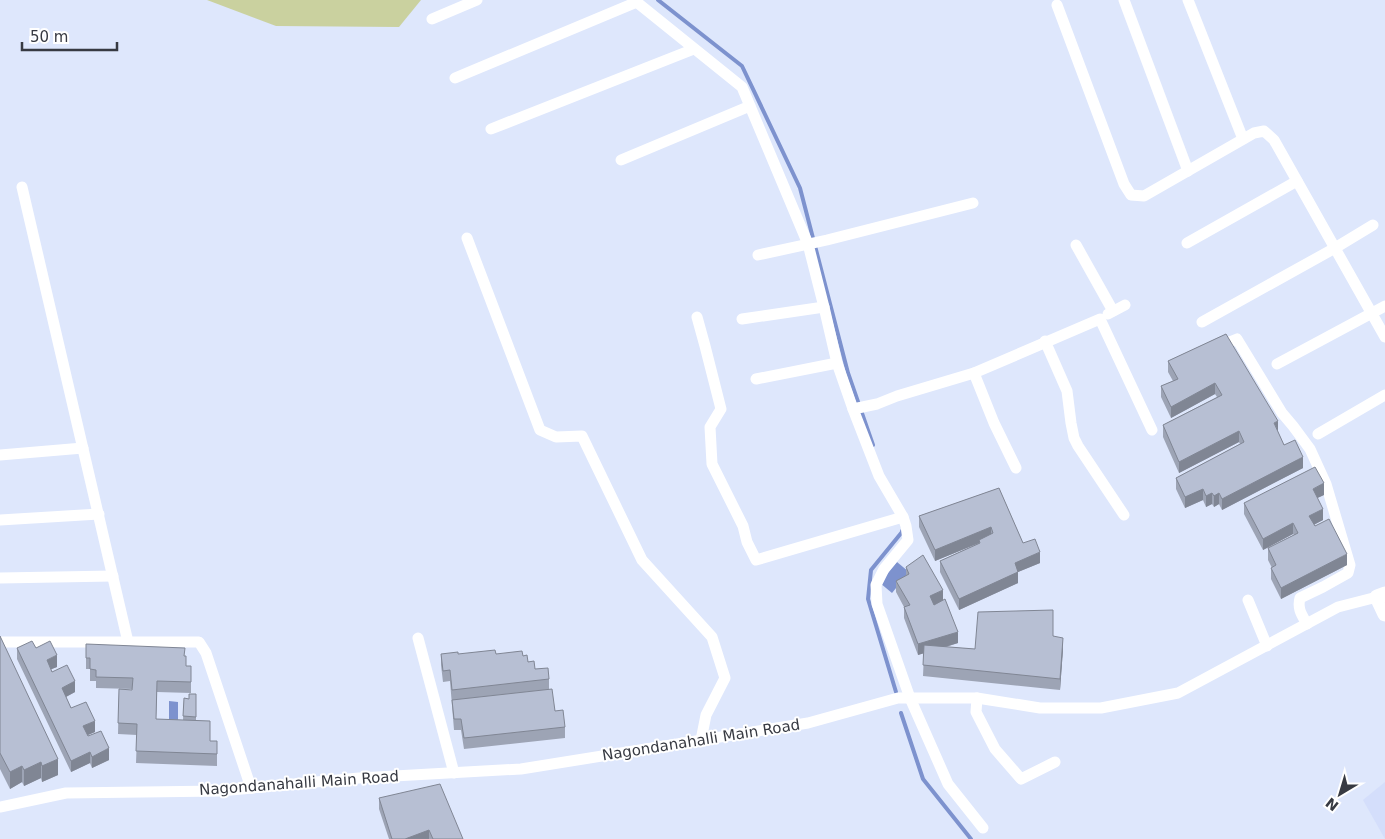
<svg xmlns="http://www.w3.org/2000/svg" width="1385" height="839" font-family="'DejaVu Sans',sans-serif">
  <rect width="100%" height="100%" fill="#dee7fc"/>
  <polygon fill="#d4defb" points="1385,782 1385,839 1363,800"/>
  <polygon fill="#cad19f" points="207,0 421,0 399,27 276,26"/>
  <g fill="#7d92ce">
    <polygon points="897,562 909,572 892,593 880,583"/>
    <polygon points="169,701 178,702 178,721 169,721"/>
  </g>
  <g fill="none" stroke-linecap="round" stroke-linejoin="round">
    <g stroke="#7d92ce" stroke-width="4">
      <polyline points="658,0 742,66 800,188 848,373 873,445"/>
      <polyline points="896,692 868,599 871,570 902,532 902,531"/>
      <polyline points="901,713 923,779 971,839"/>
    </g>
    <g stroke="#fff" stroke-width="11">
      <polyline points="634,0 742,87 808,244 824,307 837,363 853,409"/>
      <polyline points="1124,0 1188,171"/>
      <polyline points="1188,0 1243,139"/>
      <polyline points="1057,5 1124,184 1131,195 1144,196 1254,133 1264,131 1274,140 1385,337"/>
      <polyline points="432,19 477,0"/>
      <polyline points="455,78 637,2"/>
      <polyline points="491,129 694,49"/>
      <polyline points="621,160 750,106"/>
      <polyline points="22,187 128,642"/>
      <polyline points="467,238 540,430 556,437 582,436 642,560 712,637 725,678 706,715 701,740"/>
      <polyline points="1187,243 1297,181"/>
      <polyline points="1076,245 1113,311"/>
      <polyline points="758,255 827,240 973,203"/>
      <polyline points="1108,314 1125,305"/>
      <polyline points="697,317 705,346 721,409 710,427 712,464 743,526 747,542 756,560 903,517"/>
      <polyline points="742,319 824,307"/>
      <polyline points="1202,322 1335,248 1373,225"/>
      <polyline points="1045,341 1067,391 1071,423 1074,438 1078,446 1124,515"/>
      <path d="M 1217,347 L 1237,339 L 1282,413 L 1293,426 L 1310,449 L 1326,484 L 1350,565 L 1348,573 L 1323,587 L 1300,598 C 1297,609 1302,615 1307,624"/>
      <polyline points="1277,364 1385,306"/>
      <polyline points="974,373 1100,319 1152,430"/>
      <polyline points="756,379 837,363"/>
      <polyline points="1318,434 1385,395"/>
      <polyline points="0,455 83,448"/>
      <polyline points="0,520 99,514"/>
      <polyline points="0,578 113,576"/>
      <polyline points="1248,600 1267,646"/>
      <polyline points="418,638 454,773"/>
      <polyline points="0,642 199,642 206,653 251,788"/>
      <polyline points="977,698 976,712 995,749 1021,779 1055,762"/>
      <polyline points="0,807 66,793 220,791 359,778 521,769 808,723 898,698 977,698 1040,708 1101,708 1178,693 1338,607 1377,597"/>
      <polyline points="983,828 948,784 910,698 877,604 876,585 884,569 908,540 906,526 903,517 879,476 853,409 877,404 897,396 974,373 994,423 1016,468"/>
    </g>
    <polyline stroke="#fff" stroke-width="15" points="1385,594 1377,597 1385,614"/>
  </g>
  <g fill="#9da4b5">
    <polygon points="1226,334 1278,432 1284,445 1303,468 1222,510 1219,504 1214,507 1212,504 1206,507 1203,500 1185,508 1176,489 1176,478 1240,444 1239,442 1179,473 1163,437 1163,425 1217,397 1215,394 1171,418 1161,397 1161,386 1173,381 1168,372 1168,361"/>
    <polygon points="999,488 1023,543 1040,563 1018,572 1018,583 959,610 940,572 940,561 979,543 935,561 919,527 919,516"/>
    <polygon points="1324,495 1317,498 1323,520 1314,525 1347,565 1281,599 1271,579 1271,568 1272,568 1268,560 1268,548 1294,535 1293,534 1263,550 1244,514 1244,503"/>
    <polygon points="906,567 943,600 958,643 946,647 975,649 1053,636 1063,649 1060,690 923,676 924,653 918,655 904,618 904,607 896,592 896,581 906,576"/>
    <polygon points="0,636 58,775 42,782 41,778 24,786 22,782 10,789 0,769"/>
    <polygon points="86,644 185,656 186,666 191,666 191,693 157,692 156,719 183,720 184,698 189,699 196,694 196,720 210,741 217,741 217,766 136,763 137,735 118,734 119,689 132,690 132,689 96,688 96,681 90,681 90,669 86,669"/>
    <polygon points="17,648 36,648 57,667 51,669 52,672 75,692 66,697 71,708 95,732 88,735 109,760 92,768 90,763 71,772 17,659"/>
    <polygon points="441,654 496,654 523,656 535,669 549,679 549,689 555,711 565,727 565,738 464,749 461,730 454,730 450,681 443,682 441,665"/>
    <polygon points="379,798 463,839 389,839 379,809"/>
  </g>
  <g fill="#808694">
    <polygon points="1215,383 1215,394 1171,418 1171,407"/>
    <polygon points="1278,421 1278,432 1274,423"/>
    <polygon points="1239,431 1239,442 1179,473 1179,462"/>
    <polygon points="1303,457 1303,468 1222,510 1222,499"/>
    <polygon points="1324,483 1324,495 1313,500 1313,489"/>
    <polygon points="1203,489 1203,500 1185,508 1185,497"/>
    <polygon points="1212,493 1212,504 1206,507 1206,496"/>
    <polygon points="1219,493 1219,504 1214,507 1214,496"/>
    <polygon points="1323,509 1323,520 1309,527 1309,516"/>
    <polygon points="1293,523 1293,534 1263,550 1263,539"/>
    <polygon points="991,527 991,538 979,540 979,543 935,561 935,550"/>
    <polygon points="1040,552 1040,563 1018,572 1018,583 959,610 959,599 1015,563"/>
    <polygon points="1347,554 1347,565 1281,599 1281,588"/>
    <polygon points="943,590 943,601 930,607 930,596"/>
    <polygon points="958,632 958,643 918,655 918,644"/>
    <polygon points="1063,638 1063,649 1060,690 1060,679"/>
    <polygon points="57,655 57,667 47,671 47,660"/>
    <polygon points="75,681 75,692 62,699 62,688"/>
    <polygon points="95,721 95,732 83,737 83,726"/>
    <polygon points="109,748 109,760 92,768 92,757"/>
    <polygon points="90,752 90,763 71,772 71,761"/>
    <polygon points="58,759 58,775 42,782 42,766"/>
    <polygon points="41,762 41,778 24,786 24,770"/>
    <polygon points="22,766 22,782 10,789 10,772"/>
    <polygon points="429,830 429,839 405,839"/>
  </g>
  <g fill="#b7bfd3" stroke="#808694">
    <polygon points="1226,334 1278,421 1274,423 1284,445 1295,440 1303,457 1222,499 1219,493 1214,496 1212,493 1206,496 1203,489 1185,497 1176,478 1244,442 1239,431 1179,462 1163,425 1222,395 1215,383 1171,407 1161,386 1178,379 1168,361"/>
    <polygon points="1315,467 1324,483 1313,489 1323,509 1309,516 1315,526 1329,519 1347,554 1281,588 1271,568 1276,565 1268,548 1298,533 1293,523 1263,539 1244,503"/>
    <polygon points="999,488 1023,543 1035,539 1040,552 1015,563 1018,572 959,599 940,561 980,543 979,540 993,533 991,527 935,550 919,516"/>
    <polygon points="923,555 943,590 930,596 934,605 945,599 958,632 918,644 904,607 910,605 896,581 909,574 906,567"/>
    <polygon points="1053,610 1053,636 1063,638 1060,679 923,665 924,645 975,649 978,612"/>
    <polygon points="0,636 58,759 42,766 41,762 24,770 22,766 10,772 0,753"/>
    <polygon points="32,641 36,648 50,641 57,655 47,660 52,672 67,665 75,681 62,688 71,708 86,702 95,721 83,726 88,736 101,731 109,748 92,757 90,752 71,761 17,648"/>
    <polygon points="86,644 185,648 184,656 186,656 186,666 191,666 191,682 157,681 156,719 210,721 210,741 217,741 217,754 136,751 137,724 118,723 119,689 132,690 133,678 96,677 96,670 90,669 90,658 86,658"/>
    <polygon points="495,650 496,654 522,651 523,656 527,655 528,662 534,661 535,669 548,668 549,679 452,690 450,670 443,671 441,654 458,652 458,654"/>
    <polygon points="552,689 555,711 563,710 565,727 464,738 461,719 454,719 452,700"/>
    <polygon points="189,694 196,694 196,717 183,716 184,698 189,699"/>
    <polygon points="440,784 463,839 433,839 429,830 405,839 392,839 379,798"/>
  </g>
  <g text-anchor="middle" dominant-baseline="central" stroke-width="4" stroke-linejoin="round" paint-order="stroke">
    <g font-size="15" fill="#373a42" stroke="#fff">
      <text transform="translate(701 740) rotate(-9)">Nagondanahalli Main Road</text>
      <text transform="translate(299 783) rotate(-4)">Nagondanahalli Main Road</text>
    </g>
  </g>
  <g transform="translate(1340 794) rotate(218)" stroke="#ffffff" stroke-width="4" paint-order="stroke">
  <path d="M0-4L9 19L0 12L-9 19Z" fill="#373a42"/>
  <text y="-8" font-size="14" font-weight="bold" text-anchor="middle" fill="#373a42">N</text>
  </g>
  <path d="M22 42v8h95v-8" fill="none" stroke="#373a42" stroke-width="2.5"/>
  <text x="30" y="42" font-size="15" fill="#373a42" stroke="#ffffff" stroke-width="4" paint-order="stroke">50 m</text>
</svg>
